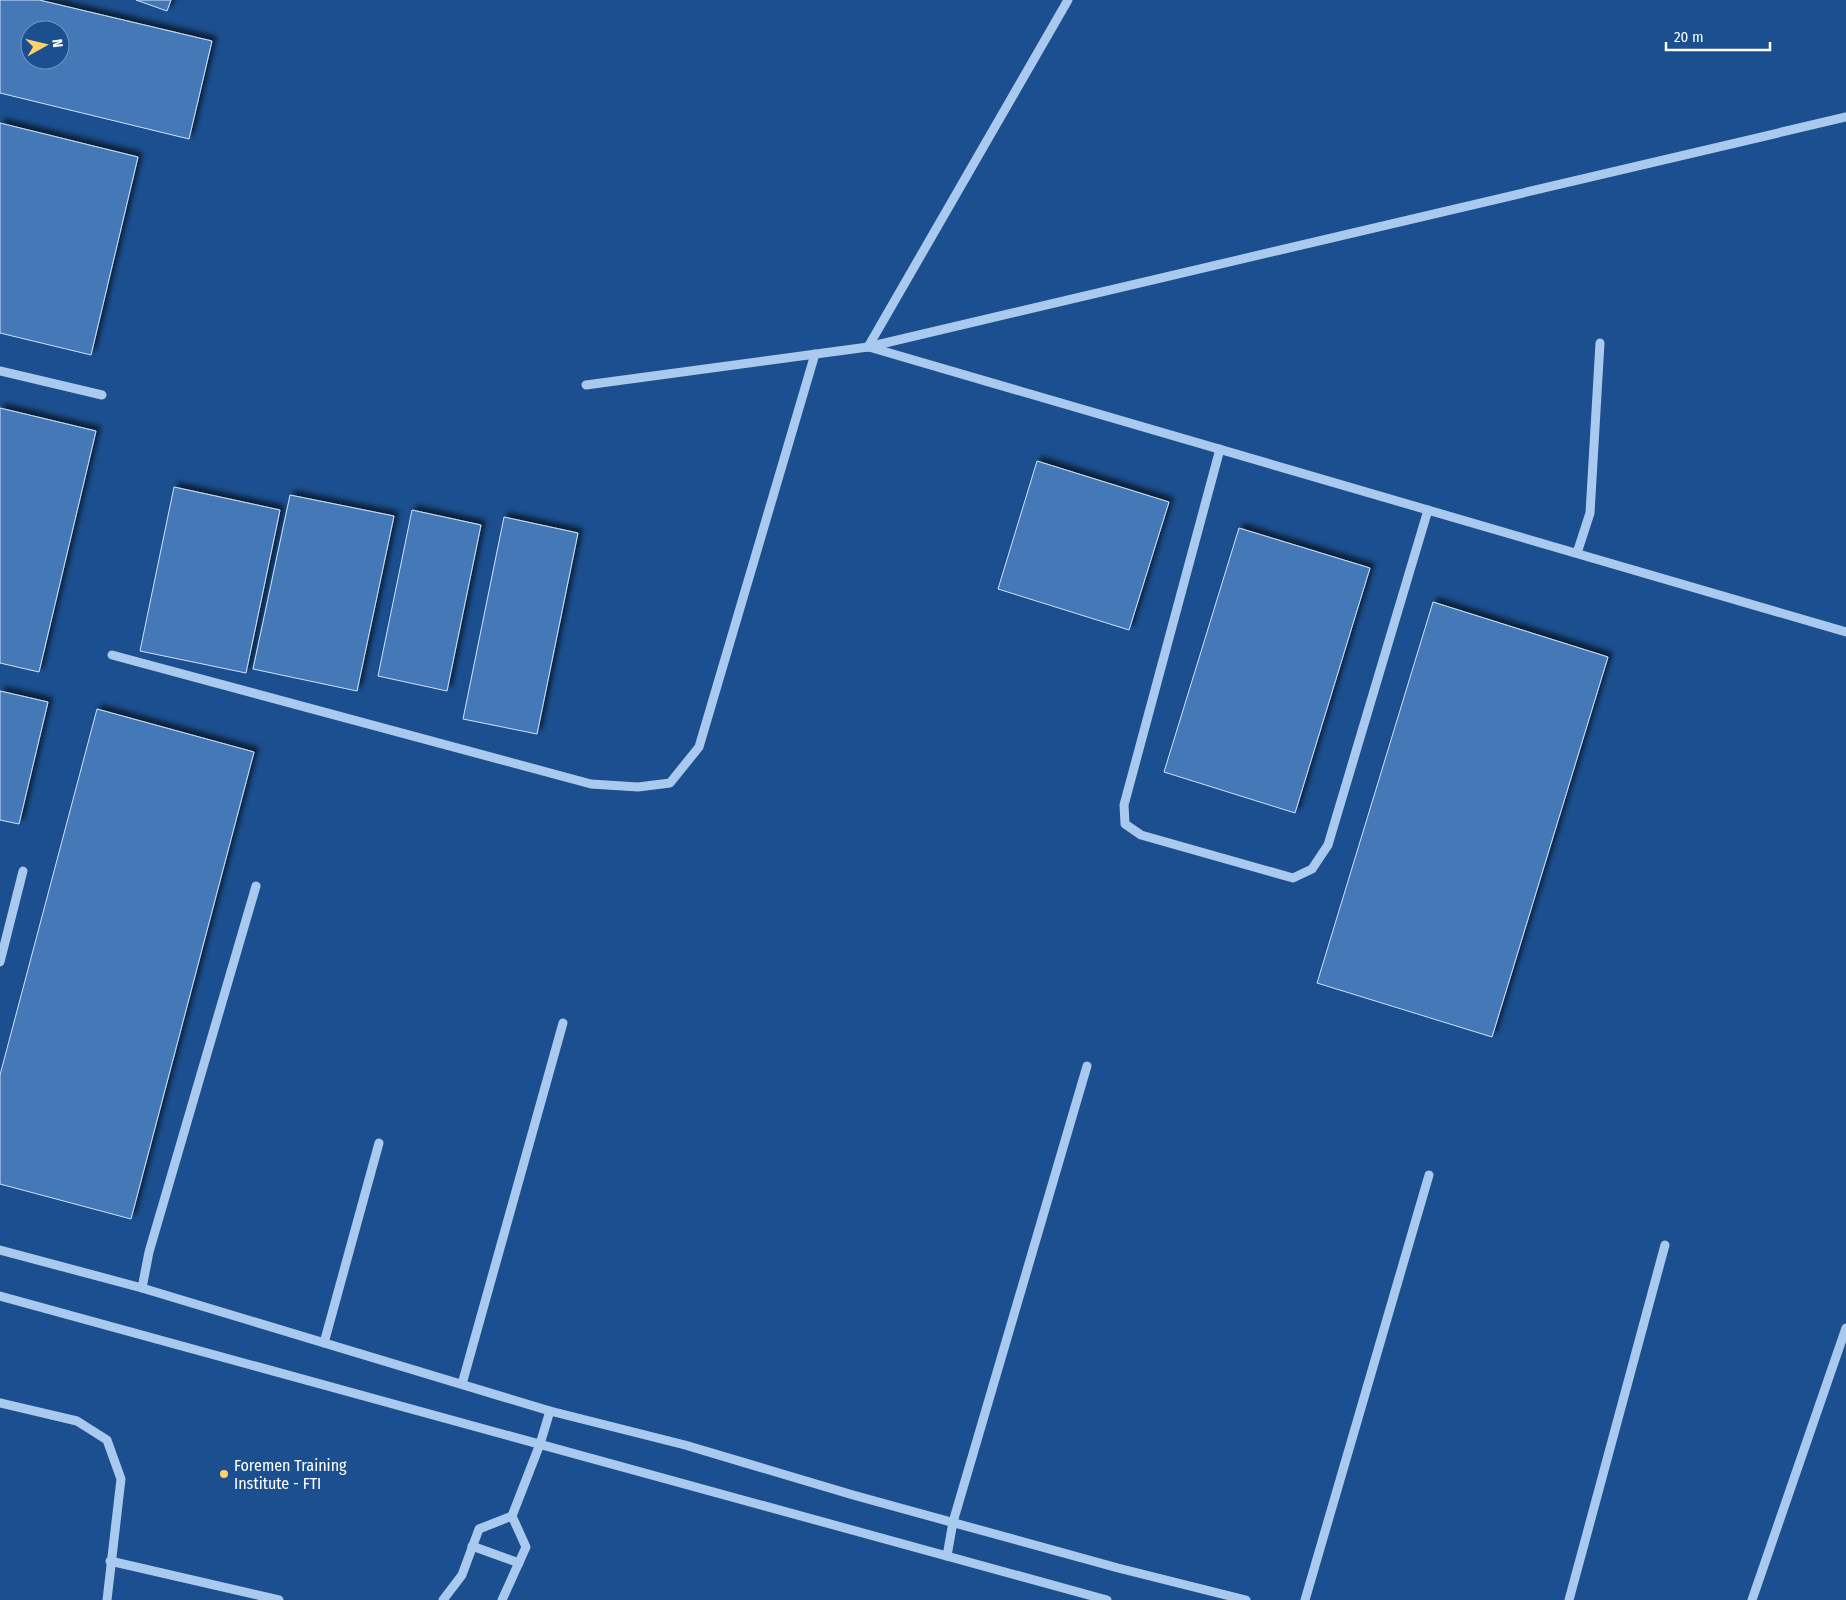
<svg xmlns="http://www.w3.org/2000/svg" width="1846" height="1600" font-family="'Fira Sans Condensed',sans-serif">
  <defs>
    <filter id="shadow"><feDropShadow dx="4.5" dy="-4.5" stdDeviation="2.5" flood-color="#0009"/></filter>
  </defs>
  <rect width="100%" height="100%" fill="#1b4f8f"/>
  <g fill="#4478b7" stroke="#cfe3fa" fill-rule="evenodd" filter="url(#shadow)">
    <path d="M 0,0 L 39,0 L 212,41 L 189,139 L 0,93 ZM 30,30 L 60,30 L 60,60 L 30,60 Z"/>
    <polygon points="136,0 171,0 167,11"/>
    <polygon points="0,123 138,157 91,355 0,333"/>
    <polygon points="0,408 96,431 39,672 0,663"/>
    <polygon points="1037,461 1169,502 1129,630 998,589"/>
    <polygon points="174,487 280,510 246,673 140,651"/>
    <polygon points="290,495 394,516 357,691 253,669"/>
    <polygon points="412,510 481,525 447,691 378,676"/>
    <polygon points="504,517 578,533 537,734 463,719"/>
    <polygon points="1239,528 1370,568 1295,813 1164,772"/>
    <polygon points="1433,602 1608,657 1492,1037 1317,983"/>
    <polygon points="0,691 48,702 19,824 0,820"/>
    <polygon points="97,709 254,752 131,1219 0,1184 0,1075"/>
  </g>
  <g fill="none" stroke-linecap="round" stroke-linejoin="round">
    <g stroke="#a9c9ee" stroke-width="9">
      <polyline points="868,347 1068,0"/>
      <polyline points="869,347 1846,632"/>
      <polyline points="0,371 102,395"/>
      <polyline points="586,385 868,347 1846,117"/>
      <polyline points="1220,449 1124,805 1125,824 1141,835 1293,878 1312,869 1328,845 1428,510"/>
      <polyline points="1577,553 1590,513 1600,343"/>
      <polyline points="112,655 591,784 638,787 670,783 699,747 815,354"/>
      <polyline points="0,962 23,871"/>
      <polyline points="0,1250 142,1288 550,1411 685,1445 853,1495 1118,1568 1246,1600"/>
      <polyline points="142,1288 149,1252 256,886"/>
      <polyline points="0,1296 1107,1600"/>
      <polyline points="324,1343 379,1143"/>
      <polyline points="462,1384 563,1023"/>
      <polyline points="0,1403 77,1421 107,1440 121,1479 107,1600"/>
      <polyline points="472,1546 519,1563"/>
      <polyline points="947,1556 953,1522 1087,1066"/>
      <polyline points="110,1561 279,1600"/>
      <polyline points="443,1600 462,1575 479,1529 512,1516"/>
      <polyline points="502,1600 526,1547 512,1516 540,1444 550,1411"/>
      <polyline points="1305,1600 1429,1175"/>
      <polyline points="1569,1600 1665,1245"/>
      <polyline points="1752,1600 1846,1328"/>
    </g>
  </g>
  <circle fill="#ffd166" stroke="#1b4f8f" stroke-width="2" cx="224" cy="1474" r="5"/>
  <g text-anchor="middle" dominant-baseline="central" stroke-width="5" stroke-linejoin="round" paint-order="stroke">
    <g font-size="16" fill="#fff" stroke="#1b4f8f" text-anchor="start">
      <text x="234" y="1465">Foremen Training<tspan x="234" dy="18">Institute - FTI</tspan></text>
    </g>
  </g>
  <g transform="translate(45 45) rotate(82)"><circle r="24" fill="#1b4f8f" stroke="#7695bc"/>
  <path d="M0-4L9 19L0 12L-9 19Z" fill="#ffd166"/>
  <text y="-8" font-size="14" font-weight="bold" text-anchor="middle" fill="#ffffff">N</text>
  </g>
  <path d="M1666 42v8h104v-8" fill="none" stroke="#ffffff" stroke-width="2.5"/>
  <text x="1674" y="42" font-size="15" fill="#ffffff" stroke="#1b4f8f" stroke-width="4" paint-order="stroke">20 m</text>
</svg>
